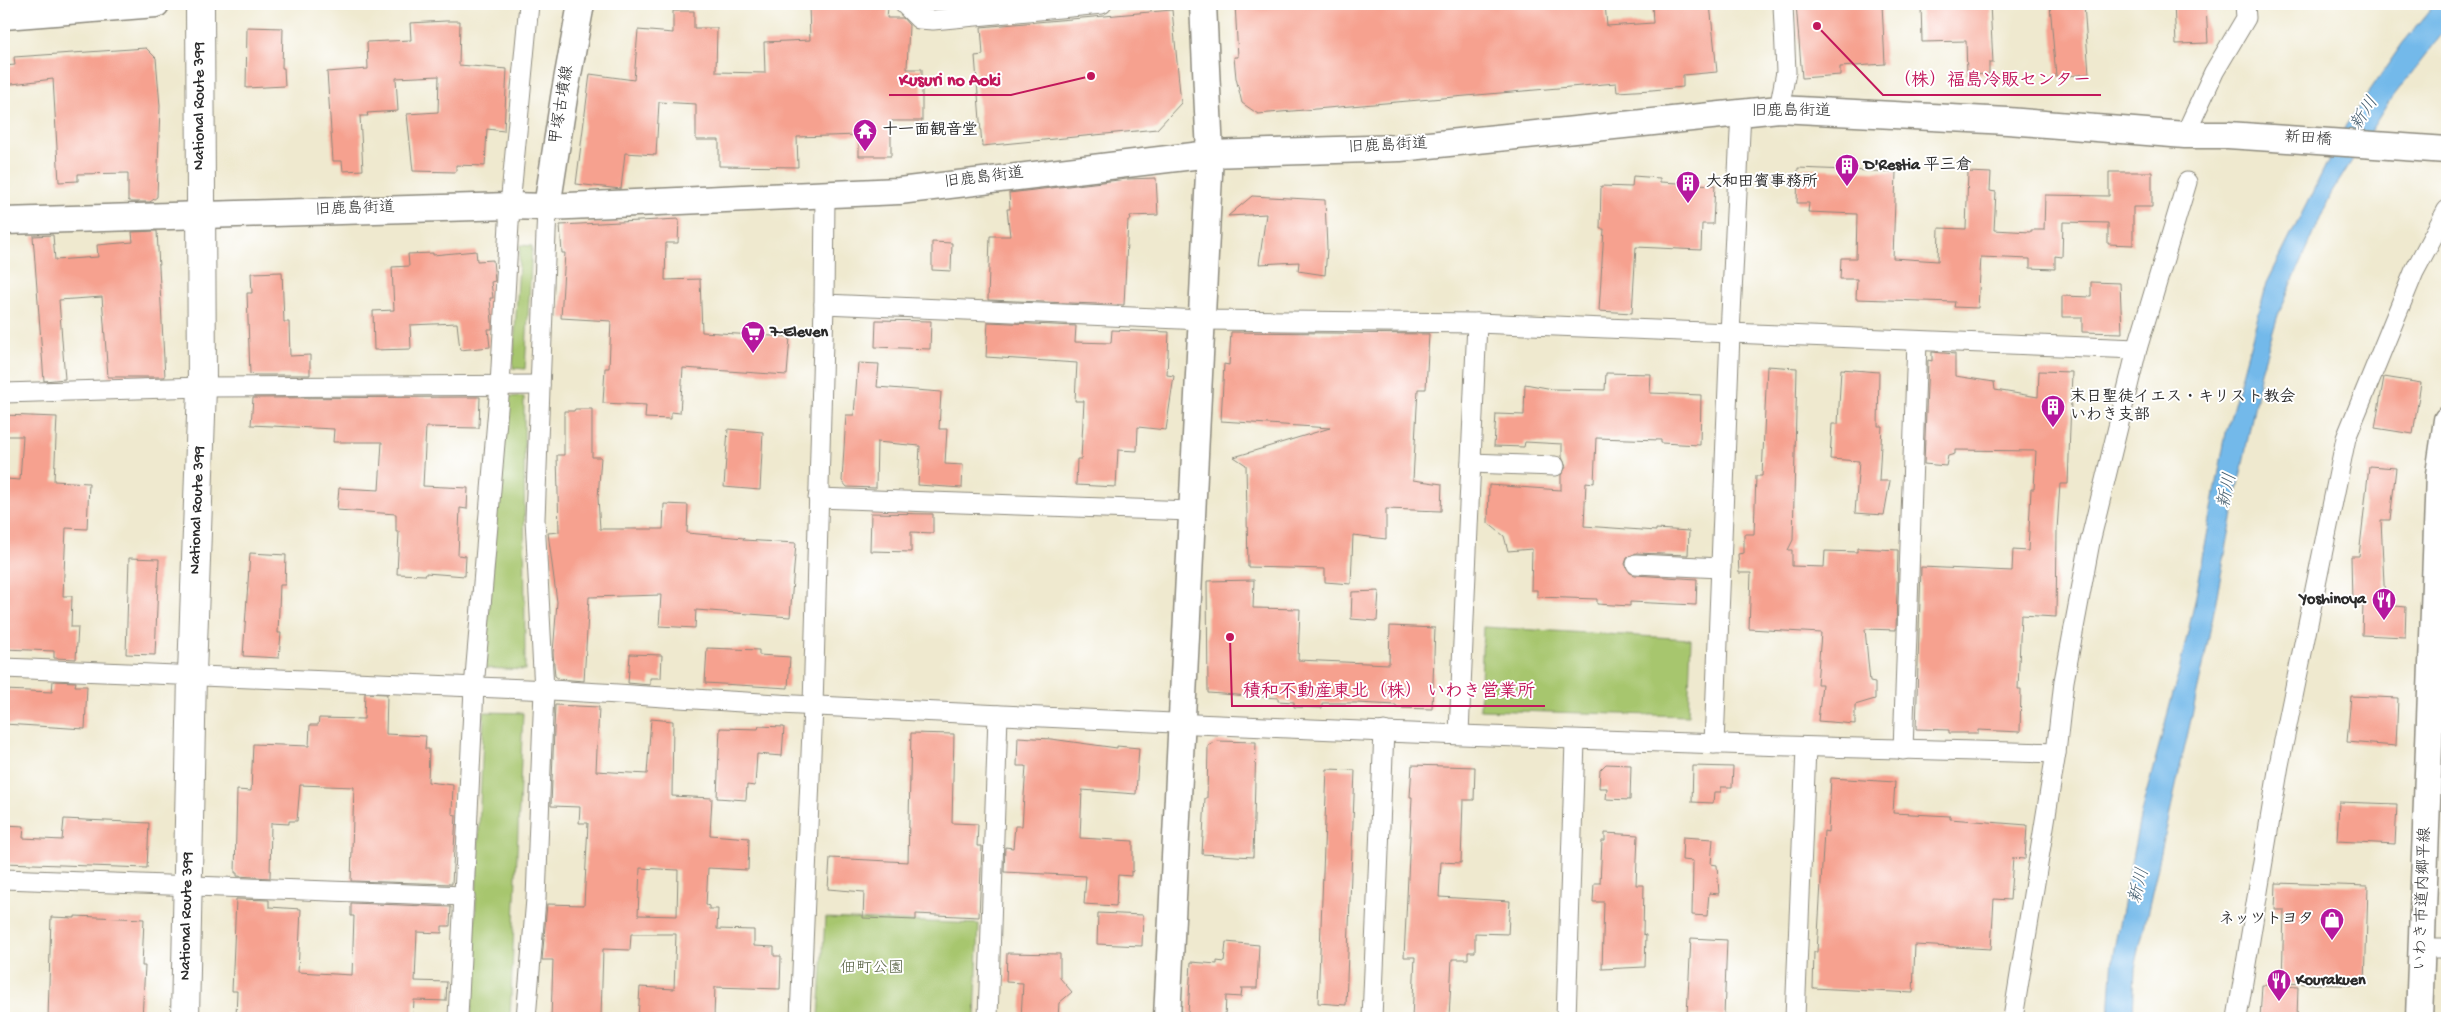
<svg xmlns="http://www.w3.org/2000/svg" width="2451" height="1022" font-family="'Gochi Hand','Klee One',sans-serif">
  <rect width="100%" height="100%" fill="#fff"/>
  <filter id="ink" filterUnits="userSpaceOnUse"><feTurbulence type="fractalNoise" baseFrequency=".02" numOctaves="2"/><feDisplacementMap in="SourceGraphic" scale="10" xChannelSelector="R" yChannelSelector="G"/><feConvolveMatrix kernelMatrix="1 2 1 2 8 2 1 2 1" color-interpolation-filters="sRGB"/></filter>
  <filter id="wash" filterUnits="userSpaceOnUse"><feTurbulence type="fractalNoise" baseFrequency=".0096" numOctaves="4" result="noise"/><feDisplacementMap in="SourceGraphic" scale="20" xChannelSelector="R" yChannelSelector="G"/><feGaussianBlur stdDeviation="1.12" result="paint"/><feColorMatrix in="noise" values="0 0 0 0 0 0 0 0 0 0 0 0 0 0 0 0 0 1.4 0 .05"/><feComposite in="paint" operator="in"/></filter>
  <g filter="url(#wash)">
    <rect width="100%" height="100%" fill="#efe9cf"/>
    <g fill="#a7c66e" stroke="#69784c">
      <polygon points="520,245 532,246 525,369 513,368"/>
      <polygon points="505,396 524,397 525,670 484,668"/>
      <polygon points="1483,627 1691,639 1688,716 1480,710"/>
      <polygon points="484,712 523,713 510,1018 471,1018"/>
      <polygon points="825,918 979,924 975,1018 819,1018"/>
    </g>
    <polygon fill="#73b9ea" stroke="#4f728a" points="2435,4 2447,4 2447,28 2388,103 2331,194 2278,315 2261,372 2203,666 2135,968 2133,1018 2109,1018 2113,954 2141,813 2178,675 2195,601 2226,433 2267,283 2346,125 2402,44"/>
    <g id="blocks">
      <g fill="#f6a18f" fill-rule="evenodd">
        <polygon points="842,4 841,7 888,7 887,18 903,18 909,25 907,69 922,69 922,121 891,121 891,156 859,156 859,135 797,137 798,167 719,166 719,140 696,140 696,104 659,102 656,155 625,153 621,189 576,184 590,74 634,80 638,30 673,33 673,11 694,11 694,28 717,28 716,72 765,73 764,42 810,40 809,5"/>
        <polygon points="1235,4 1605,4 1607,26 1653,23 1652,4 1679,4 1679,6 1710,4 1717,72 1683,75 1683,87 1652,90 1617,92 1616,83 1258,114 1242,103 1236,78 1234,57 1238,57"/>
        <polygon points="1796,4 1882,4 1885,64 1840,67 1840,75 1802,78"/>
        <polygon points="1921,4 1990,4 1993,63 1989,63 1989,74 1967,75 1966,41 1922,42"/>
        <polygon points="2050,4 2084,4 2089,74 2056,77"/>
        <polygon points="2174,4 2206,4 2208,43 2176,44"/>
        <polygon points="1172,10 1181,103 1157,129 982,146 975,56 983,55 981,27"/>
        <polygon points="446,21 460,21 459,65 507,69 504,131 487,129 485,166 456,165 456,172 413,171 407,114 438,112 439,76 396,78 398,111 367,113 368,116 360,116 363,170 343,171 342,161 333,161 327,72 368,69 367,42 411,40 410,23"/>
        <polygon points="247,27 283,28 282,68 284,68 285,86 246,88"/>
        <polygon points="146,48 156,58 160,106 157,197 150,202 131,202 128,200 128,173 78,174 78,181 59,182 53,79 4,85 4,66 15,65 14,57"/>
        <polygon points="1798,168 1896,172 1893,258 1938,261 1939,228 1966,229 1968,172 1991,173 1990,191 1996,192 1994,230 2031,232 2031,230 2044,230 2045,195 2109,196 2109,172 2152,172 2152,207 2133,207 2133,245 2108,244 2108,223 2063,222 2062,257 2055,256 2055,269 2030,268 2030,259 1981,257 1978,308 1954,307 1955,302 1856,299 1857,279 1840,279 1841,258 1856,258 1857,214 1808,212 1809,203 1797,203"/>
        <polygon points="1633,176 1660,178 1660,182 1715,185 1713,224 1702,224 1701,250 1636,247 1632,313 1599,311 1604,229 1600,229 1601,186 1632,187"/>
        <polygon points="1156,178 1158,215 1130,216 1131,220 1128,220 1124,305 988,300 990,236 1010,236 1007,209 1010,209 1009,193 1127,179"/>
        <polygon points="1252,196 1325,200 1327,249 1325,275 1298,271 1299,262 1259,264 1266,214 1228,216"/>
        <polygon points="679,219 678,243 666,243 665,280 700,279 702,332 790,337 787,375 683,368 680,413 671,412 671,419 645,418 646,405 603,403 605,368 609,368 611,321 561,318 565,253 562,253 560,225"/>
        <polygon points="157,231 165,377 108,377 102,297 59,300 65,379 44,381 33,236 53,235 55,260 98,257 97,245 133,242 132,232"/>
        <polygon points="932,242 952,243 951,271 932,270"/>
        <polygon points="476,251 477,261 493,260 495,281 491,282 493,298 490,298 492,322 492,329 488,329 490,347 460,350 457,323 410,325 411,349 374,350 373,311 394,310 392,267 409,266 408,254 433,253 433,255"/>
        <polygon points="282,272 284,322 289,322 290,356 310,355 310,375 254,375 250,374 247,293 252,293 251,273"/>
        <polygon points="2091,282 2120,283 2122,333 2082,332 2082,317 2062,317 2062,296 2091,297"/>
        <polygon points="876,320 931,321 930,349 875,347"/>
        <polygon points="988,322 1076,326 1075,342 1111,343 1112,330 1169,332 1167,375 1174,376 1166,430 1138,427 1137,451 1118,450 1116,487 1076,485 1077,459 1081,459 1084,401 1075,401 1077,363 986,357"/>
        <polygon points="1231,332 1429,334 1426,389 1418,389 1413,480 1442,484 1441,511 1386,509 1386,539 1353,535 1351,584 1325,582 1325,569 1248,567 1246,465 1234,457 1330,428 1221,421 1224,364 1229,365"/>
        <polygon points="1932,352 1955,354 1955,376 1994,382 1995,390 2038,397 2039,371 2072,372 2068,484 2060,484 2057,530 2056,617 2021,615 2018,689 2021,689 2020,732 1978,730 1978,733 1949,733 1949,730 1916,729 1921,567 2012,571 2013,550 2028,551 2031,489 2034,489 2036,451 1955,450 1955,454 1948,456 1946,466 1924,464 1928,360 1932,361"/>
        <polygon points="858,363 879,364 877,387 941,392 939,429 947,429 945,464 963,465 962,488 918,485 920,446 877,442 876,488 847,487 842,481 846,415 854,415"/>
        <polygon points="1767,366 1797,368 1793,540 1788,550 1792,550 1792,566 1824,567 1825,551 1857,552 1857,548 1898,550 1896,630 1865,629 1870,682 1875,683 1875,699 1855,705 1855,724 1818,721 1822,684 1817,684 1821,633 1749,629 1751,573 1739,573 1738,554 1744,553 1744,534 1754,534 1756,476 1762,476"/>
        <polygon points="1841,369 1879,372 1878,426 1882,426 1879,481 1890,481 1884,515 1855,513 1859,461 1830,459 1832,424 1838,424"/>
        <polygon points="1606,373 1651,374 1650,393 1701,395 1700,445 1661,443 1661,440 1596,438 1594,483 1586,482 1584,526 1656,531 1656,529 1689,531 1688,555 1636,553 1627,558 1625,564 1630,573 1635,575 1697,579 1696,605 1630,602 1630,606 1597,604 1597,599 1537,597 1537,590 1531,590 1532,549 1508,551 1504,536 1488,523 1489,485 1561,490 1561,475 1566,467 1562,457 1562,444 1525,442 1524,447 1494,446 1496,414 1524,415 1525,384 1553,389 1605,390"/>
        <polygon points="2384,377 2421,383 2413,434 2375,428"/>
        <polygon points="480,397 479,428 426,427 423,486 468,488 467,509 460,508 458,555 466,556 465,576 426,573 426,575 397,574 399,532 396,532 396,514 337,510 339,488 379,490 382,442 333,442 334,429 251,425 253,398"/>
        <polygon points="575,409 592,409 592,457 601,457 598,498 600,529 663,529 664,504 688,505 687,533 744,538 743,540 796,543 790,617 696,610 695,628 659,626 661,595 589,597 584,681 559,679 555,676 553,653 557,602 548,533 559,532 557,455 564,455 564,411 574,411"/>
        <polygon points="4,415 57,417 54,481 89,483 87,529 66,528 63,596 72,596 71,627 78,627 76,659 54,658 54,651 4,649 4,484 5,479 20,480 23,436 4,436"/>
        <polygon points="728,429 763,432 760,490 724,487"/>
        <polygon points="2369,466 2396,468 2390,520 2381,520 2385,605 2406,607 2405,637 2362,635 2363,604 2352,603 2351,556 2359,556"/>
        <polygon points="871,513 933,514 933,533 911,532 911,552 870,551"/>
        <polygon points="250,553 286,555 285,585 280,585 278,633 281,633 279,658 243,656"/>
        <polygon points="129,558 159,559 155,655 126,654"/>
        <polygon points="1254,580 1253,608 1300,609 1298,660 1389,664 1390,626 1435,628 1432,709 1396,708 1396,705 1357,703 1322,703 1322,708 1294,707 1294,702 1278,701 1278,698 1208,693 1207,581"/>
        <polygon points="1379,591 1377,621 1351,619 1352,592"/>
        <polygon points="707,648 759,650 759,655 790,657 788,688 705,683"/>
        <polygon points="630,654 662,655 661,678 650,678 650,685 628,683"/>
        <polygon points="53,681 76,682 75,686 87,686 85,729 4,724 4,690 52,692"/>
        <polygon points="365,693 387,694 386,734 426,736 425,749 429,749 428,782 453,785 452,814 456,815 452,884 351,881 354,787 300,785 297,821 289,821 289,824 271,823 270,878 237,876 237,873 235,873 237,790 251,791 253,744 309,746 310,725 318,725 319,718 364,719"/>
        <polygon points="2351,696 2398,698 2396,746 2347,742"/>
        <path d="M 555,705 L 599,707 L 596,771 L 647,774 L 651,719 L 673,721 L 672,796 L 712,798 L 710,835 L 749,838 L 748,870 L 708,868 L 706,905 L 709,906 L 709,909 L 718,909 L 717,929 L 754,930 L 754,946 L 774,947 L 774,956 L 781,956 L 780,989 L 715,987 L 714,1018 L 638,1018 L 640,987 L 674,989 L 676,934 L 631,934 L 630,950 L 603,949 L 601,1018 L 551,1018 L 553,960 L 542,960 L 547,904 L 584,905 L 588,823 L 579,823 L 580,807 L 551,806 ZM 640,868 L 678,870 L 677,916 L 638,915 Z"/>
        <polygon points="759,726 784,727 782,756 757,754 755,786 747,785 746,800 717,798 720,728 758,729"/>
        <polygon points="911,733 954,734 952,823 978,824 977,846 982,846 979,917 916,914 916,920 863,918 864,892 828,889 830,858 908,862"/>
        <polygon points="1018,737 1051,739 1117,748 1117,746 1139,748 1136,794 1082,790 1080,838 1133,841 1133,872 1131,871 1131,876 1118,875 1116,906 1084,904 1086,876 1004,872 1005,847 1013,848 1015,826 1022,826 1026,766 1017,766"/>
        <polygon points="1217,741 1256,742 1253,857 1202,854 1205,798 1207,798 1208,746"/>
        <polygon points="1606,764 1631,765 1630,800 1606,799 1607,788 1599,788 1600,770"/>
        <polygon points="1412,765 1475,767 1474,800 1463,800 1461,863 1441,862 1439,897 1510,901 1508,934 1475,933 1475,952 1468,952 1468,959 1452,959 1449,1018 1412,1018 1415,957 1404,957 1412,797 1410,797"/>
        <polygon points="1693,766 1733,767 1732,787 1721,787 1721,792 1714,792 1713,803 1692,802"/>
        <polygon points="1327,769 1355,770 1346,1005 1318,1003"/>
        <polygon points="1831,778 1895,782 1893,813 1950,816 1950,819 2027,825 2025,859 2013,858 2010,900 1994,899 1991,949 1915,945 1913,993 1813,988 1814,952 1817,952 1824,831 1828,832"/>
        <polygon points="2339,802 2397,804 2395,844 2337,841"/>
        <polygon points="64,819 149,823 147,868 4,863 4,825 24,826 23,838 62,840"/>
        <polygon points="1605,833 1638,835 1636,885 1644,885 1643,934 1646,935 1645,967 1602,969 1604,902 1593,902 1594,883 1600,883 1602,841 1605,841"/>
        <polygon points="1683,837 1713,839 1711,864 1717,865 1719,894 1709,893 1707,916 1692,915 1693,861 1682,860"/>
        <polygon points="2276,883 2368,886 2365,986 2282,983 2284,910 2275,910"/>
        <polygon points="236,899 269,900 269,907 301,909 298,972 352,975 354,916 351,916 351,903 451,907 450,926 442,926 442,933 417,932 415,981 447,982 446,1001 414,1000 413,1018 236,1018 237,991 232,991"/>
        <polygon points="1098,913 1143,915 1142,946 1097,944"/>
        <polygon points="75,916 144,919 142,966 145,966 142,1018 48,1018 51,917 75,918"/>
        <polygon points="1691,938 1727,940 1724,1016 1687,1015"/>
        <polygon points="1226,942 1259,945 1257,988 1242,988 1241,997 1226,996 1225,1018 1193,1018 1193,1014 1188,1014 1191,962 1217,964 1217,961 1224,962"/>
        <polygon points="1007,953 1060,954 1060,978 1072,992 1059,1003 1058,1018 1021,1018 1023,983 1006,982"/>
        <polygon points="2262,985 2298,987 2297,1018 2260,1018"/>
      </g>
    </g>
  </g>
  <g filter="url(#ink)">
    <use href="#blocks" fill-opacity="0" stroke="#8d8a7d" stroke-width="1"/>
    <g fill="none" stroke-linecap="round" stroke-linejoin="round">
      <defs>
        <g id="street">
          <polyline points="904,4 919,19 933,20 1102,4"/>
          <polyline points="1779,109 1786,72 1783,4"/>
          <polyline points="2185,135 2214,72 2246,18 2245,4"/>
          <polyline points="824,304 1203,320 1477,323 2137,349"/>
          <polyline points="4,393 202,387 540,385"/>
          <polyline points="1471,463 1555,466"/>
          <polyline points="818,498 1191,511"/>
          <polyline points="1636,564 1721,568"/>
          <path d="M 4,668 C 186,674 368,681 550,690 C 640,695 729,702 818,706 C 1231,727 1643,744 2056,753"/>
          <polyline points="1459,733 1477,323"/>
          <polyline points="1714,744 1730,334 1741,112"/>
          <polyline points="1903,750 1917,341"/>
          <polyline points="4,879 465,896"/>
          <polyline points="2422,948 2447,948"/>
          <polyline points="458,1018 474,688 500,385 510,206 529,4"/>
          <polyline points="526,1018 536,899 544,690 535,519 547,207"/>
          <polyline points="800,1018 813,706 824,304 825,196"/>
          <polyline points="988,1018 998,715"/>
          <polyline points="1372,1018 1384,731"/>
          <polyline points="1566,1018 1575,741"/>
          <polyline points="1795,1018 1806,748"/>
          <polyline points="2013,1018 2056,753 2064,681 2090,542 2137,349 2187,182"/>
          <polyline points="2237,1018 2279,765 2346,438 2414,272 2447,210"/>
        </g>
        <g id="secondary">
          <polyline points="4,16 156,4"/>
          <polyline points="547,207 565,91 581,4"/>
          <polyline points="4,221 510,206 547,207 899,191 1210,154 1400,148 1779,109 2008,121 2185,135 2228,135 2447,150"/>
          <polyline points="1167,1018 1210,154 1203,4"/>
          <polyline points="2419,1018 2439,474 2447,420"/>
        </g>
        <g id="highway">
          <path id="s1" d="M 185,1018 L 192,674 L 202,387 L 200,4"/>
        </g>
      </defs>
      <use href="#street" stroke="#8d8a7d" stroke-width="21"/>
      <use href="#secondary" stroke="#8d8a7d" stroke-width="29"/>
      <use href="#highway" stroke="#8d8a7d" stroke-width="30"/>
      <use href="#street" stroke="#fff" stroke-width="19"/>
      <use href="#secondary" stroke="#fff" stroke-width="26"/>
      <use href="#highway" stroke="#fff" stroke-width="28"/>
    </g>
  </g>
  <defs>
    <symbol id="temple-pin" viewBox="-11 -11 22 30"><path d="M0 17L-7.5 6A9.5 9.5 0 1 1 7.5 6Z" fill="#b5179e" stroke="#fff"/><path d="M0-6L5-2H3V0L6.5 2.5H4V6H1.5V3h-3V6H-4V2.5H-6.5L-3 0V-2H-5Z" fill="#fff"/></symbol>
    <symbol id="building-pin" viewBox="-11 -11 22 30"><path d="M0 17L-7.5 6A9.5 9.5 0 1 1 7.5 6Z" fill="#b5179e" stroke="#fff"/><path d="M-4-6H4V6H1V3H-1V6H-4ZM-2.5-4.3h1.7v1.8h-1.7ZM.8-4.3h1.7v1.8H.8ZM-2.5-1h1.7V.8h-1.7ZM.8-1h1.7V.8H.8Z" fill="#fff"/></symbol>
    <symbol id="supermarket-pin" viewBox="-11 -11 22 30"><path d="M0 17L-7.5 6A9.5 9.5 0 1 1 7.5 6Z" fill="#b5179e" stroke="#fff"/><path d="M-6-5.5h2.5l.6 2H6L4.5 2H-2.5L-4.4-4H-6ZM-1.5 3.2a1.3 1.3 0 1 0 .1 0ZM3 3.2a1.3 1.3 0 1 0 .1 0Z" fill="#fff"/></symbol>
    <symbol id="restaurant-pin" viewBox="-11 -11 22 30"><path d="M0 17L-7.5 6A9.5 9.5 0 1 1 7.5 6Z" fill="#b5179e" stroke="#fff"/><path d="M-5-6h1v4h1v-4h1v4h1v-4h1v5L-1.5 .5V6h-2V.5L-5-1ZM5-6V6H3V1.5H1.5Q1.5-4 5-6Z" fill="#fff"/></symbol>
    <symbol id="shop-pin" viewBox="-11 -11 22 30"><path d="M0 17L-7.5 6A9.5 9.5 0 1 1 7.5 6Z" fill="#b5179e" stroke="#fff"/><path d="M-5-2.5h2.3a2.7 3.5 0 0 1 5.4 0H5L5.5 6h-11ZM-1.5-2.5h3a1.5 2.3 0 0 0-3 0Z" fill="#fff"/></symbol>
  </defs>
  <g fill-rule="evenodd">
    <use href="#temple-pin" x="851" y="117" width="28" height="38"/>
    <use href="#building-pin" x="1833" y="152" width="28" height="38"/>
    <use href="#building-pin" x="1674" y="169" width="28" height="38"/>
    <use href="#supermarket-pin" x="739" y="319" width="28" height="38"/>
    <use href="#building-pin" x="2039" y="393" width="28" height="38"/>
    <use href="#restaurant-pin" x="2370" y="586" width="28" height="38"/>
    <use href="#shop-pin" x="2318" y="906" width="28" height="38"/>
    <use href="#restaurant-pin" x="2265" y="967" width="28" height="38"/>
  </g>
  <g text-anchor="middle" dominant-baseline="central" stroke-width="4" stroke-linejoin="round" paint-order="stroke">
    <g font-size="16" fill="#2b2b2b" stroke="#fff">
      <text transform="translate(563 105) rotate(-81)">甲塚古墳線</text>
      <text transform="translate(200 106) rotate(-90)">National Route 399</text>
      <text x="1791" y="112">旧鹿島街道</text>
      <text transform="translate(2308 140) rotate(4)">新田橋</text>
      <text transform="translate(1388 147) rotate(-3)">旧鹿島街道</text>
      <text transform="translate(984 179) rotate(-7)">旧鹿島街道</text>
      <text transform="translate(355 210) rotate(-2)">旧鹿島街道</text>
      <text stroke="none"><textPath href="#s1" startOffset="508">National Route 399</textPath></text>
      <text transform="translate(2424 899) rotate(-88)">いわき市道内郷平線</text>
      <text stroke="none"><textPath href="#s1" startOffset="102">National Route 399</textPath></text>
    </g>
    <g font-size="16" font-weight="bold" fill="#2b2b2b" stroke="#fff" text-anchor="start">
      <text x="882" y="131">十一面観音堂</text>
      <text x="1864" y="166">D'Restia 平三倉</text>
      <text x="1706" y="183">大和田賓事務所</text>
      <text x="770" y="333">7-Eleven</text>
      <text x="2070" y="398">末日聖徒イエス・キリスト教会<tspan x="2070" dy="18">いわき支部</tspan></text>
      <text x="2366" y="600" text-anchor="end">Yoshinoya</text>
      <text x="2314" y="920" text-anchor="end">ネッツトヨタ</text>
      <text x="2296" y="981">Kourakuen</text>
    </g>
    <g font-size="16" fill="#566142" stroke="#fff">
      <text x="872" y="969">佃町公園</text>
    </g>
    <g font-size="18" font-style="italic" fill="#445d6e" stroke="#fff">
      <text transform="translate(2365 114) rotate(-57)">新川</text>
      <text transform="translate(2228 491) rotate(-78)">新川</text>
      <text transform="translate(2140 886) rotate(-76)">新川</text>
    </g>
  </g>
  <path fill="none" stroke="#c2185b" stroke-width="2" d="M1091 76L1011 95H889M1817 26L1883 95H2101M1230 637L1232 706H1545"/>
  <g fill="#c2185b" stroke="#fff" stroke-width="2">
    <circle cx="1091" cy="76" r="5"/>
    <circle cx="1817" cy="26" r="5"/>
    <circle cx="1230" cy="637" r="5"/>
  </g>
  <g font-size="18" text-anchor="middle" font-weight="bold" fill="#c2185b" stroke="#fff" stroke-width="4" stroke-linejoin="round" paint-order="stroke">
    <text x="950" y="85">Kusuri no Aoki</text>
    <text x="1992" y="85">（株）福島冷販センター</text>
    <text x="1389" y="696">積和不動産東北（株） いわき営業所</text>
  </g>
  <rect width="2451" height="1022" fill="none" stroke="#fff" stroke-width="20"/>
</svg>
